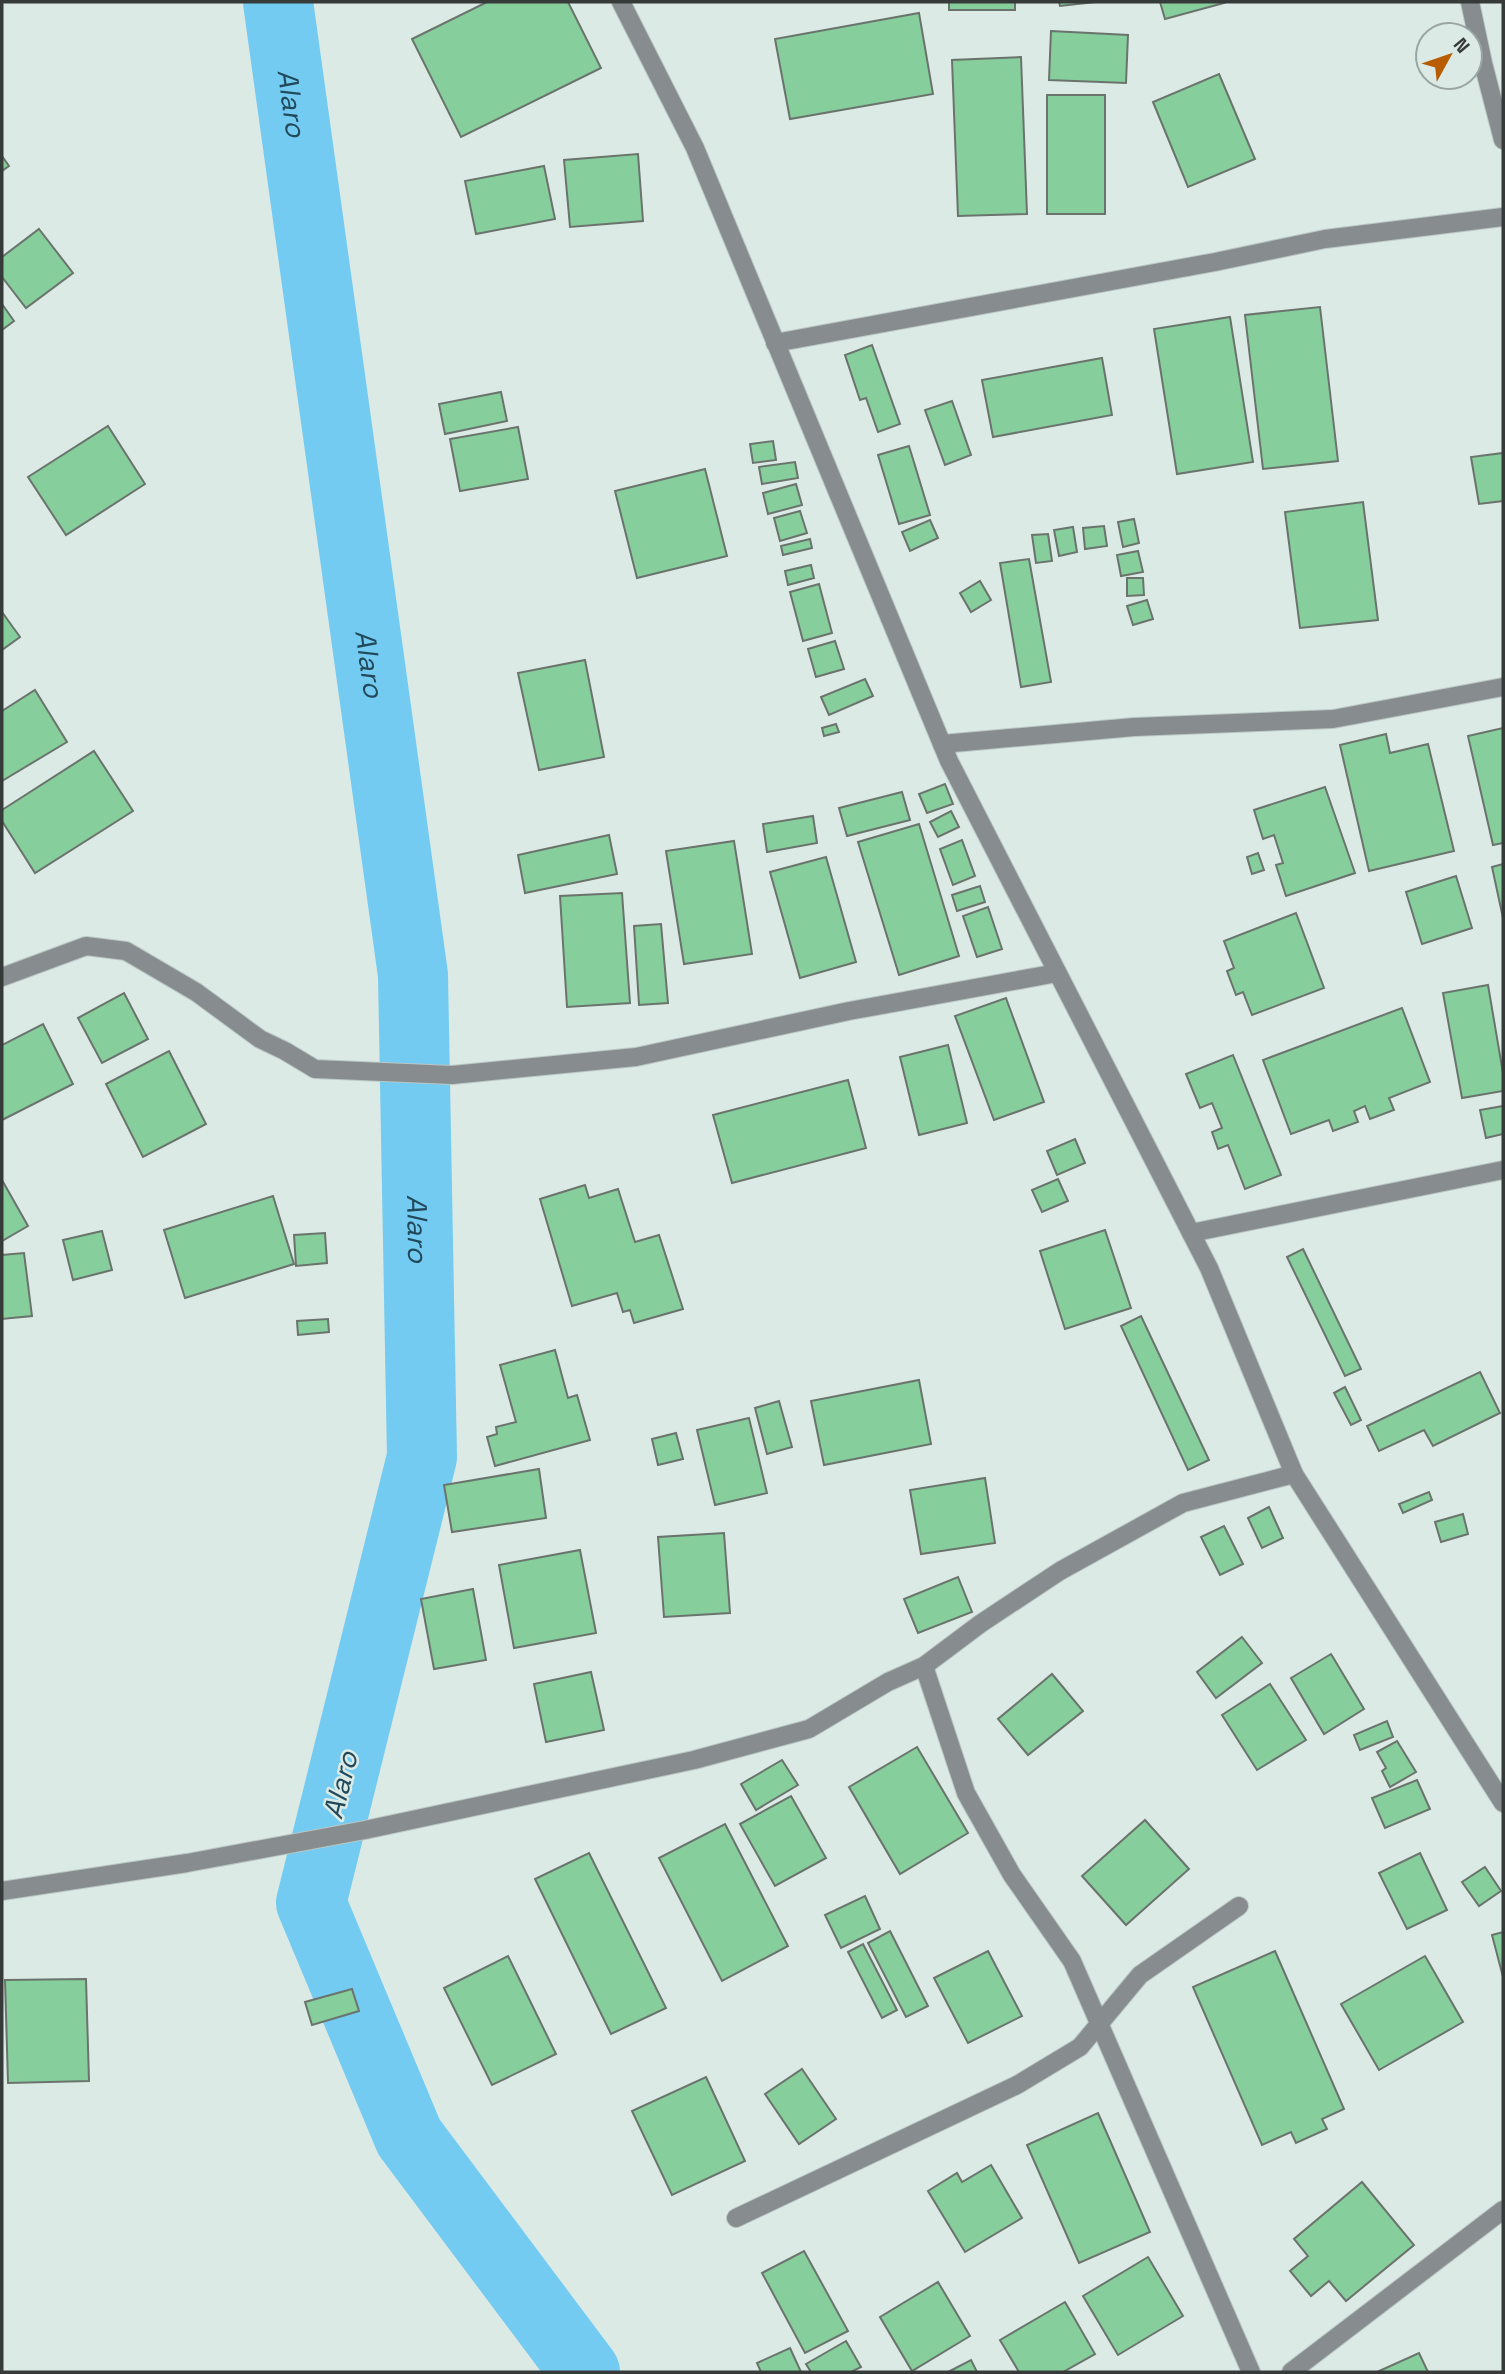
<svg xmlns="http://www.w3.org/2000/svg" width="1505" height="2374" font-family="'Space Grotesk',sans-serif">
  <rect width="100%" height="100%" fill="#dceae6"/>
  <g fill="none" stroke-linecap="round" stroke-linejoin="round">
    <path stroke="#73cbf1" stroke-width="70" id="s1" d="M 278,2 L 413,975 L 422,1457 L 311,1903 L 409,2137 L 585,2372"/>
  </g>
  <g fill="#86ce9c" stroke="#6a746d" stroke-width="2">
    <polygon points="487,2 568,2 601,68 461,137 412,39"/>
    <rect x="949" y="2" width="66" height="8"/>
    <polygon points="1059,2 1096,2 1060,6"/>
    <polygon points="1160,2 1223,2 1224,3 1165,19"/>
    <polygon points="919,13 933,94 790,119 775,39"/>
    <polygon points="1051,31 1128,35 1126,83 1049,80"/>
    <polygon points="1021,57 1027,214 958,216 952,60"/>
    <polygon points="1219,74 1255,159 1188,187 1153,102"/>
    <rect x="1047" y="95" width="58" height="119"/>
    <polygon points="638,154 643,221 570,227 564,160"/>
    <polygon points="2,156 9,166 2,171"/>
    <polygon points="544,166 555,219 476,234 465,181"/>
    <polygon points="39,229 73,273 26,308 2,277 2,257"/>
    <polygon points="2,304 14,321 2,330"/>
    <polygon points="1320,307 1338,461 1263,469 1245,315"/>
    <polygon points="1230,317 1253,462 1177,474 1154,329"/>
    <polygon points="872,345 900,424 878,432 866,398 860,400 845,355"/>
    <polygon points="1102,358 1112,415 993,437 982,380"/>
    <polygon points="501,392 507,421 445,434 439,404"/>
    <polygon points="952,401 971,455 945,465 925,410"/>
    <polygon points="108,426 145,484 66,535 28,477"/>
    <polygon points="518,427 528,479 460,491 450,439"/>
    <polygon points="773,441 776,460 753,463 750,444"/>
    <polygon points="909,446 930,515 899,524 878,455"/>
    <polygon points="1503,453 1503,501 1479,504 1471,457"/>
    <polygon points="795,462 798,478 762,484 759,467"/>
    <polygon points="705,469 727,556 637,578 615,491"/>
    <polygon points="796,484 802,505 768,514 763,493"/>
    <polygon points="1363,502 1378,620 1300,628 1285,512"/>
    <polygon points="800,511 807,533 780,541 774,518"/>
    <polygon points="1134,519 1139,543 1123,547 1118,522"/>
    <polygon points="930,520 938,538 910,551 902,532"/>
    <polygon points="1104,526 1107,546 1085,549 1083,528"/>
    <polygon points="1073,527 1077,552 1059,556 1054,530"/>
    <polygon points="1048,534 1052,561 1036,563 1032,535"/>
    <polygon points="810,539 812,548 783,555 781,546"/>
    <polygon points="1138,551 1143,572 1121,576 1117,555"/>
    <polygon points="1029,559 1051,682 1021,687 1000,563"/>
    <polygon points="811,565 814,578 788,585 785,571"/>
    <polygon points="1127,578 1143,578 1144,595 1127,596"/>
    <polygon points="980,581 991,600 971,612 960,593"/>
    <polygon points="819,584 832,633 803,641 790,592"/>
    <polygon points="1147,600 1153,619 1133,625 1127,606"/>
    <polygon points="2,612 20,637 2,650"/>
    <polygon points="835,641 844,669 816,677 808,649"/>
    <polygon points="585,660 604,757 539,770 518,673"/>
    <polygon points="865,679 873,696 829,715 821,697"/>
    <polygon points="35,690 67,742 2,781 2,711"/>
    <polygon points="836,724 839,732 824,736 822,728"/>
    <polygon points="1503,728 1503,843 1493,845 1468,736"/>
    <polygon points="1386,734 1390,753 1428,744 1454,851 1369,871 1340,745"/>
    <polygon points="94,751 133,811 35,873 2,821 2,810"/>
    <polygon points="945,784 953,804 927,813 919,794"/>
    <polygon points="1325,787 1355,873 1286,896 1276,865 1283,863 1274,835 1263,839 1254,810"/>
    <polygon points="902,792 910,820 847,836 839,808"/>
    <polygon points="951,811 959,827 938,837 930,822"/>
    <polygon points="813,816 817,843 767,852 763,824"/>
    <polygon points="919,824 959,956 899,975 858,842"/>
    <polygon points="609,835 617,874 525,893 518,855"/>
    <polygon points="962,840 975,876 953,885 940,849"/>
    <polygon points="734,841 752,954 684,964 666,851"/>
    <polygon points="1258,853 1264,870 1252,874 1247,857"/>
    <polygon points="826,857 856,962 800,978 770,872"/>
    <polygon points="1503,864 1503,918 1492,867"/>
    <polygon points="1456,876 1472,928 1422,944 1406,892"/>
    <polygon points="980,886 985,902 957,911 952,895"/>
    <polygon points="622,893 630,1003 567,1007 560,896"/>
    <polygon points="988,907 1002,949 977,957 963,916"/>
    <polygon points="1296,913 1324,988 1252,1015 1243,992 1236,995 1227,971 1234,968 1224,941"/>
    <polygon points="661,924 668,1003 639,1005 634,926"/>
    <polygon points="1488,985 1503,1073 1503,1091 1462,1098 1443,993"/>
    <polygon points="124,993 148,1039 102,1063 78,1018"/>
    <polygon points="1006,998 1044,1102 994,1120 955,1016"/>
    <polygon points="1402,1008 1430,1082 1389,1098 1394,1110 1370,1119 1365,1106 1354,1111 1358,1122 1333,1131 1329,1120 1291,1134 1263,1060"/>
    <polygon points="43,1024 73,1084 2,1120 2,1045"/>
    <polygon points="948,1045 967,1123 919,1135 900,1057"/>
    <polygon points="169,1051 206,1124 143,1157 106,1084"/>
    <polygon points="1233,1055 1281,1175 1245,1189 1228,1145 1218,1149 1212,1132 1222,1128 1212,1103 1200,1108 1186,1074"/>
    <polygon points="848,1080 866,1148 732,1183 713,1115"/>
    <polygon points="1503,1106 1503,1134 1486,1138 1480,1110"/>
    <polygon points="1075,1139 1085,1163 1057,1175 1047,1151"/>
    <polygon points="1058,1179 1068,1201 1042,1212 1032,1190"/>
    <polygon points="2,1180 28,1226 2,1241"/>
    <polygon points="585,1185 589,1198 618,1189 635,1242 659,1235 683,1309 634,1323 630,1310 623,1312 617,1293 572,1306 540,1199"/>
    <polygon points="273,1196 294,1264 185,1298 164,1230"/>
    <polygon points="1105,1230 1131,1308 1065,1329 1040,1251"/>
    <polygon points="102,1231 112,1270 73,1280 63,1240"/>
    <polygon points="325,1233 327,1263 296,1266 294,1235"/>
    <polygon points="1303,1249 1361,1369 1345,1376 1287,1257"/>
    <polygon points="24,1253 32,1316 2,1319 2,1255"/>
    <polygon points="1141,1316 1209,1460 1188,1470 1121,1326"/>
    <polygon points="328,1319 329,1332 298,1335 297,1321"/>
    <polygon points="555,1350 568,1398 577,1395 590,1440 495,1466 487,1437 497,1434 496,1427 516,1422 500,1365"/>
    <polygon points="1480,1372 1500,1413 1433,1446 1424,1430 1379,1451 1367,1426"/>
    <polygon points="919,1380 931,1444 824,1465 811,1401"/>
    <polygon points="1345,1387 1361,1420 1351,1425 1334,1393"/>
    <polygon points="779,1401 792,1447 767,1454 755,1408"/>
    <polygon points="749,1418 767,1493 715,1505 697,1430"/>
    <polygon points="676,1433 683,1459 658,1465 652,1439"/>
    <polygon points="539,1469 546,1518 452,1532 444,1485"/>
    <polygon points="985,1478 995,1543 921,1554 910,1490"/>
    <polygon points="1429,1492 1432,1500 1403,1513 1399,1504"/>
    <polygon points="1269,1507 1283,1538 1262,1548 1248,1518"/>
    <polygon points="1463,1514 1468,1534 1441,1542 1435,1522"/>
    <polygon points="1224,1526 1243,1564 1220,1575 1201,1537"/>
    <polygon points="724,1533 730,1613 664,1617 658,1537"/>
    <polygon points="580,1550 596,1633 514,1648 499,1565"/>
    <polygon points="958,1577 972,1612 918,1633 904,1599"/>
    <polygon points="473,1589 486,1660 434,1669 421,1599"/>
    <polygon points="1242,1637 1262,1663 1216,1698 1197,1672"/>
    <polygon points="1331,1654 1364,1709 1324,1734 1291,1678"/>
    <polygon points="591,1672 604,1730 546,1742 534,1684"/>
    <polygon points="1052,1674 1083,1711 1028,1755 998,1719"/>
    <polygon points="1270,1684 1306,1740 1257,1770 1222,1715"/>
    <polygon points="1387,1721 1393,1737 1360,1750 1354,1735"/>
    <polygon points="1397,1741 1416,1772 1390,1787 1382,1771 1386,1768 1377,1752"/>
    <polygon points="917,1747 968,1833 900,1874 849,1787"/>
    <polygon points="782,1760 798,1785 756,1810 741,1784"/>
    <polygon points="1417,1780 1430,1809 1385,1828 1372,1798"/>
    <polygon points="791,1796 826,1858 775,1886 740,1824"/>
    <polygon points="1145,1820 1189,1869 1126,1925 1082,1876"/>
    <polygon points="725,1824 788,1946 722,1981 659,1858"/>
    <polygon points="589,1853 666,2008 611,2034 535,1879"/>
    <polygon points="1420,1853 1447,1910 1407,1929 1379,1873"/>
    <polygon points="1485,1867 1501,1891 1479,1906 1462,1882"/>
    <polygon points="865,1896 880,1929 841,1948 825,1915"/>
    <polygon points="890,1931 928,2006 906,2017 868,1943"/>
    <polygon points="1503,1932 1503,1977 1492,1935"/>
    <polygon points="863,1944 897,2010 882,2018 848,1952"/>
    <polygon points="988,1951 1022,2016 968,2043 934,1978"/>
    <polygon points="1275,1951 1344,2109 1322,2119 1327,2129 1296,2143 1291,2132 1262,2145 1193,1987"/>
    <polygon points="508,1956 556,2054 492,2085 444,1988"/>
    <polygon points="1425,1956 1463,2022 1379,2070 1341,2004"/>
    <polygon points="86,1979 89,2081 8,2083 5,1980"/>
    <polygon points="352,1989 359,2011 312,2025 305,2002"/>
    <polygon points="802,2069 836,2119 799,2144 765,2094"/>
    <polygon points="706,2077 745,2161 672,2195 632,2111"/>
    <polygon points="1098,2113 1150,2232 1079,2263 1027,2145"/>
    <polygon points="991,2165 1022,2218 965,2252 928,2191 957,2173 962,2182"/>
    <polygon points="1362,2182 1414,2245 1346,2301 1329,2281 1311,2296 1290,2271 1308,2256 1294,2239"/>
    <polygon points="804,2251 848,2331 805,2353 762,2273"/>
    <polygon points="1148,2257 1183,2316 1118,2355 1083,2296"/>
    <polygon points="938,2282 970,2336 912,2371 880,2317"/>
    <polygon points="1065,2302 1095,2354 1063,2372 1019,2372 1000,2340"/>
    <polygon points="846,2341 861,2367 851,2372 811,2372 806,2364"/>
    <polygon points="790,2348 801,2372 761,2372 757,2363"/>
    <polygon points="1419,2353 1428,2372 1377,2372"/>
    <polygon points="971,2360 977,2372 948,2372"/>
  </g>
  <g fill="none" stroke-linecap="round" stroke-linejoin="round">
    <defs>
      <g id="minor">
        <polyline points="621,2 695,148 949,761 1209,1268 1294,1474 1503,1803"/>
        <polyline points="1470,2 1483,63 1503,140"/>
        <polyline points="775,343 1215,262 1325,239 1503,217"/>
        <polyline points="942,744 1134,727 1333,719 1503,687"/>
        <polyline points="2,977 86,946 126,951 196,992 260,1039 285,1051 315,1069 452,1075 636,1057 849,1011 1057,973"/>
        <polyline points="1191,1233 1503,1170"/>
        <polyline points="924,1666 966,1793 1012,1875 1072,1961 1251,2372"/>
        <polyline points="2,1891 187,1863 365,1830 694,1760 809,1729 888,1682 924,1666 980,1624 1060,1571 1183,1503 1294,1474"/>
        <polyline points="736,2218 1017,2085 1080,2047 1140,1975 1239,1906"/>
        <polyline points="1291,2372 1503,2210"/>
      </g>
    </defs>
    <use href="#minor" stroke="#bbc7c4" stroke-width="20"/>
    <use href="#minor" stroke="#878d8e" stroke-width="18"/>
  </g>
  <g text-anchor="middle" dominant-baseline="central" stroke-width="5" stroke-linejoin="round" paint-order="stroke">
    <g font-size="28" font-style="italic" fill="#22495a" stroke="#dceae6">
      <text stroke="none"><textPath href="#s1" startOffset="102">Alaro</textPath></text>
      <text stroke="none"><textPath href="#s1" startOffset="668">Alaro</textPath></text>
      <text stroke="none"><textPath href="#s1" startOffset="1236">Alaro</textPath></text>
      <text transform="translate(340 1785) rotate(-76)">Alaro</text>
    </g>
  </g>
  <rect width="1505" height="2374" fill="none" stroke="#363b3a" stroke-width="7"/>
  <g transform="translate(1449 56) rotate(50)"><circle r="33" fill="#dceae6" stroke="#9aa4a1" stroke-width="2"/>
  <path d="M0-5L12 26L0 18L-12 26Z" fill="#b75c00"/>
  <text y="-10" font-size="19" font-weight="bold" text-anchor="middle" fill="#363b3a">N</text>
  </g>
</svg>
